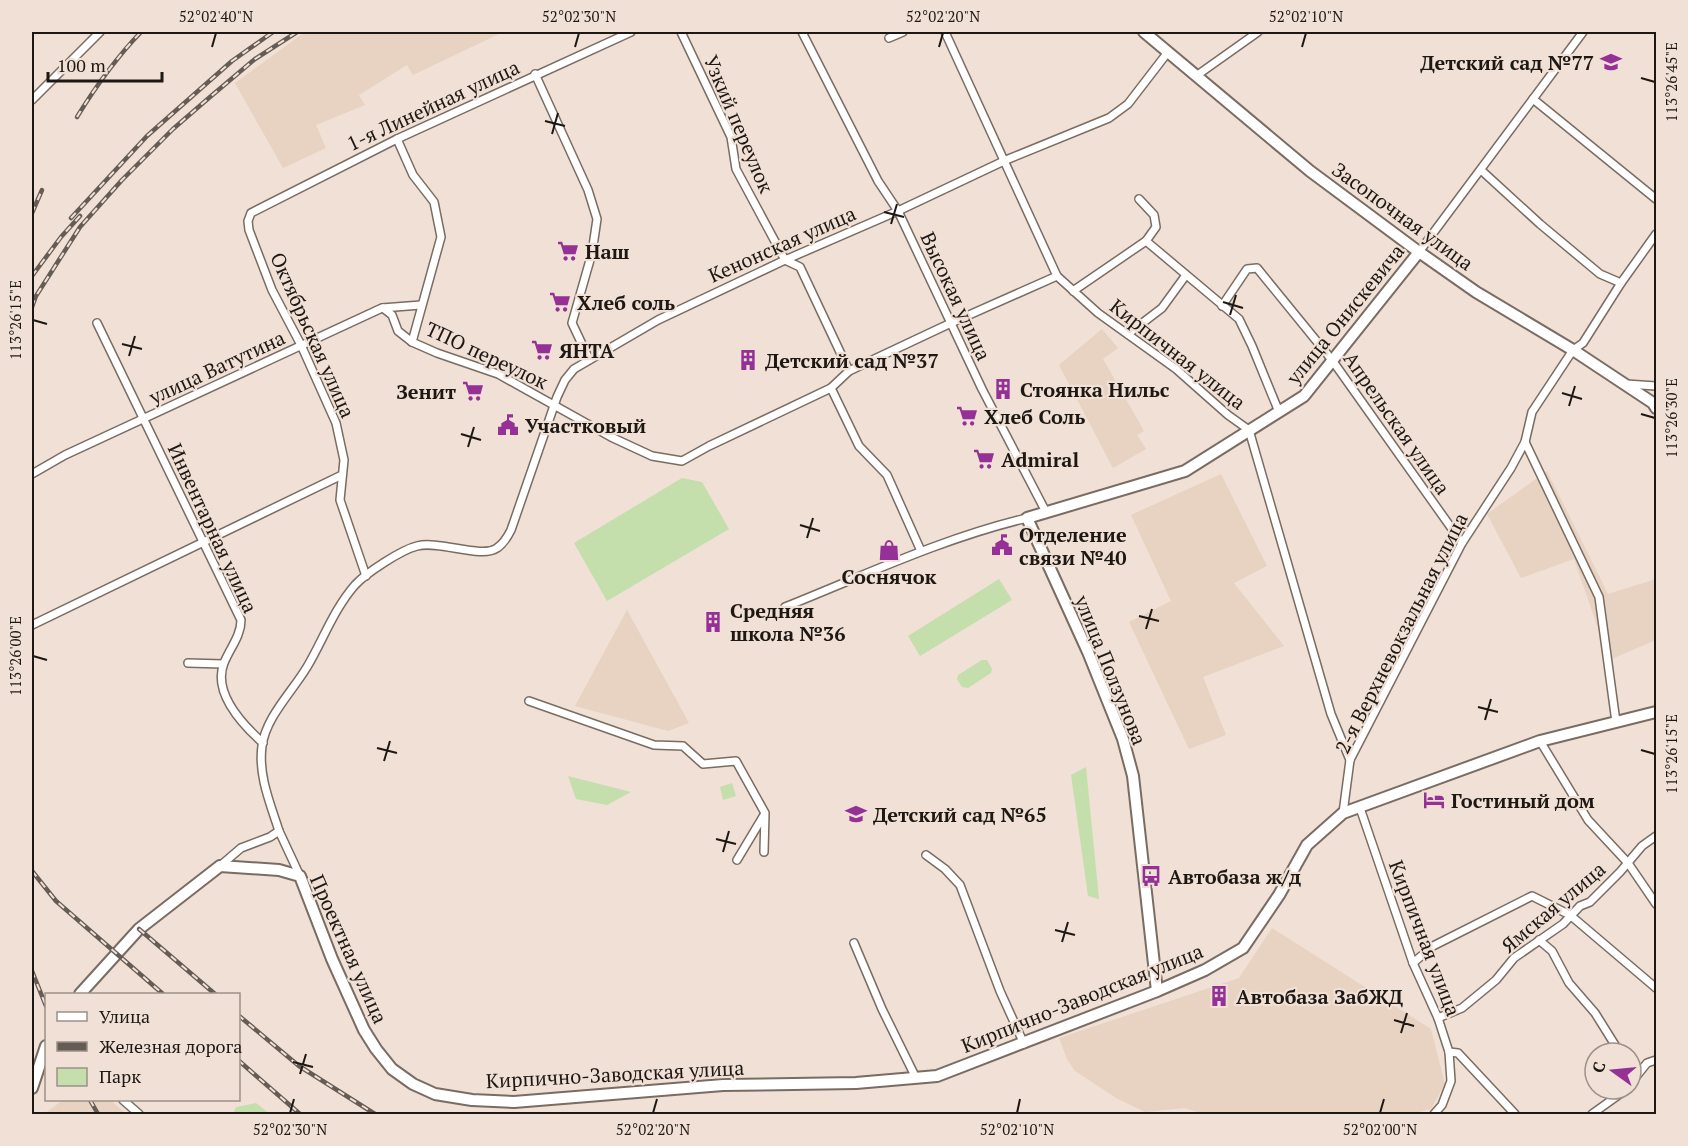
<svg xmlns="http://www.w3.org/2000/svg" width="1688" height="1146" font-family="'PT Serif',serif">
  <rect width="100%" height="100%" fill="#f0e0d5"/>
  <g fill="#e8d2c2">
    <polygon points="305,32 503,32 413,75 407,65 359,95 365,105 316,125 326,148 283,168 235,83"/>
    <polygon points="1102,329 1118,348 1103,359 1144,431 1137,435 1146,449 1113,468 1059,365"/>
    <polygon points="1547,471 1608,594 1656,579 1656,640 1609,660 1574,559 1521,578 1487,514"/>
    <polygon points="1221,474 1267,566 1234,583 1284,646 1203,677 1226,735 1189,749 1129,622 1171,601 1131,515"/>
    <polygon points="627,610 689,723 668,731 575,706"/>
    <polygon points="1272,928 1431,1029 1445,1084 1431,1109 1411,1114 1204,1114 1184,1108 1145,1112 1118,1099 1075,1071 1067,1059 1059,1038 1239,978"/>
    <polygon points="63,1100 110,1100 126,1114 44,1114"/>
  </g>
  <g fill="#c4dfac">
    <polygon points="682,478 702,482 729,529 607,601 574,543"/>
    <polygon points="999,579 1012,600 920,656 908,636"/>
    <polygon points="982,660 987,660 992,669 991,673 968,688 962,687 957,679 958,675"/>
    <polygon points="1086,767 1099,899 1088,896 1071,775"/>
    <polygon points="568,776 631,792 607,805 576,799"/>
    <polygon points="732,783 736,796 723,800 720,787"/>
    <polygon points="256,1103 270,1114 233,1114 236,1107"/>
  </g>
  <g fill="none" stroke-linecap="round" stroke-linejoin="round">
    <defs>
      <g id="street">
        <polyline points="681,32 731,137 736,169 785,260 800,267 849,371"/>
        <polyline points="802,32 878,181 898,211 982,389 1046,512"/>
        <polyline points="945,32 1057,276 1098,313 1176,369 1228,415 1249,430 1331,714 1350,760"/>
        <polyline points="889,38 903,32"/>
        <polyline points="535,74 588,190 597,219 592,253 572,323 589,359"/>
        <polyline points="1196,76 1258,32"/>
        <polyline points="1533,99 1656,199"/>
        <polyline points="32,100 100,32"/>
        <polyline points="397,139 413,175 434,202 441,237 412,342 437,353 498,374 611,437 652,456 682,461 709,446 831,388 849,371 951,323 1057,276"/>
        <polyline points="1481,170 1540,224 1600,274 1621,283"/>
        <polyline points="1146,241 1239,319 1252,346 1279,412"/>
        <polyline points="1419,252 1583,32"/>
        <polyline points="1073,291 1146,241 1156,227 1154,215 1139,199"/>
        <polyline points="1222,306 1247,269 1257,268 1332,360 1462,543"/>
        <polyline points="383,308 392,315 398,331 412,342"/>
        <path d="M 97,323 L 241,620 C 241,636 230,648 224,663 C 212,693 243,725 263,743"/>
        <polyline points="1128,334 1162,308 1186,275"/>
        <polyline points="1626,384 1656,386"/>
        <polyline points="831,388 859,446 887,475 921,551"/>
        <polyline points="1525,442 1599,597 1616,722"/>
        <polyline points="32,474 65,455 382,308 421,305"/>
        <polyline points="366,576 340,500 344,460 336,423 301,345 272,290 249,230 248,221 251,213 397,139 631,32"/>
        <path d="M 785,607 C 865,575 943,538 1027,518"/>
        <polyline points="32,625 342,475"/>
        <polyline points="188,663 223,664"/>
        <polyline points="529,701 654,745 683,746 703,764 736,761 765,813 764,852"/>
        <polyline points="1540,741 1588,820 1628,863 1656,904"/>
        <polyline points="1360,808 1413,963 1438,1018 1449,1052 1451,1081 1442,1105 1434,1114"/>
        <polyline points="1343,813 1350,760 1462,543 1511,468 1525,442 1532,412 1573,350 1583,343 1621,283 1656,234"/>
        <path d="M 279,831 C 270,803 258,775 262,746 C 266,717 292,692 307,667 C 323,640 334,609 355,585 C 366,573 401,550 417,546 C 439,540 482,559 497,548 C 503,544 508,536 511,530 L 557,397 L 565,380 L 574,369 L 658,320 L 785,260 L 898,211 L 1006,160 L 1109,118 L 1128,104 L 1168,52"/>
        <polyline points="926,855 945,869 960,885 1000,991 1024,1044"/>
        <polyline points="737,860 764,815"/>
        <polyline points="220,866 241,848 270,837 279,831 300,876"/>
        <polyline points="1539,940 1552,951 1569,983 1595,1013 1620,1053"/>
        <polyline points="854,943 882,1009 916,1078"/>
        <polyline points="1413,963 1433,946 1532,896 1570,915 1656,988"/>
        <polyline points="1438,1018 1462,1008 1496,980 1514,958 1563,924 1580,906 1590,902 1620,872 1642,846 1656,836"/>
        <polyline points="1449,1052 1458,1053 1515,1114"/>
        <polyline points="1631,1083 1647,1063 1656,1060"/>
        <polyline points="123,1100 139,1114"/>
        <polyline points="1592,1114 1627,1089"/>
      </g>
      <g id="secondary">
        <polyline points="1144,32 1310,171 1419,252 1476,292 1573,350 1653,403 1656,408"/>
        <polyline points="1157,991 1133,776 1123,739 1088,652 1027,518 1185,471 1304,396 1419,252"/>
        <polyline points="80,994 139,929 220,866 279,870 300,876 332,959 364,1030 376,1049 392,1069 413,1084 435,1094 472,1100 514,1102 723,1085 856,1083 937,1076 1157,991 1205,970 1243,948 1279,895 1307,845 1343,813 1540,741 1656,712"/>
        <polyline points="32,1088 46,1046"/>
      </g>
    </defs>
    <use href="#street" stroke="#796c62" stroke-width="10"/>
    <use href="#secondary" stroke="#796c62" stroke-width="14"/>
    <use href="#street" stroke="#fff" stroke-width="7"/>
    <use href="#secondary" stroke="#fff" stroke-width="10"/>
    <defs>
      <g id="rail">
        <path d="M 77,117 C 96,86 116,58 141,32"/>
        <polyline points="32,213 42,190"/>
        <polyline points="71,218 147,136 232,61 273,32"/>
        <polyline points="32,276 61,237 80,216"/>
        <polyline points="32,307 36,296 80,227 122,180 173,129 210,97 255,59 297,32"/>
        <polyline points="32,871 56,901 163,994"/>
        <polyline points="139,929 215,994"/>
        <polyline points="32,971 46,1006"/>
        <polyline points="238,1015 299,1066 375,1114"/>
        <polyline points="238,1060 300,1114"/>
        <polyline points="90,1100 98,1114"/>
      </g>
    </defs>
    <use href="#rail" stroke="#665c56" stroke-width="4.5"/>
    <use href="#rail" stroke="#f0e0d5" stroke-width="2" stroke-dasharray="7" stroke-linecap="butt"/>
  </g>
  <path fill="none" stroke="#1e1814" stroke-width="2" d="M 212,47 L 216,33M 575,47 L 579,33M 939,47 L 943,33M 1302,47 L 1306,33M 1641,78 L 1655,82M 545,121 L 565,126M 552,134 L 558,113M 884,212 L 904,217M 891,224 L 897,204M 1223,302 L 1243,308M 1230,315 L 1236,295M 33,320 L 47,324M 122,344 L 142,349M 129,356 L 135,336M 1562,393 L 1582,399M 1569,406 L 1575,386M 1641,414 L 1655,418M 461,434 L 481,440M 468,447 L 474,427M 800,525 L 820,531M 807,538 L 813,518M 1139,616 L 1159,621M 1146,629 L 1152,609M 33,656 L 47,660M 1478,707 L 1498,712M 1485,720 L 1491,699M 377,748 L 397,753M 1641,750 L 1655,754M 384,761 L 390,741M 716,839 L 736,844M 723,852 L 729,831M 1055,930 L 1075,935M 1062,942 L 1068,922M 1394,1020 L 1414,1026M 1401,1033 L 1407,1013M 293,1062 L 313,1067M 300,1074 L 306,1054M 290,1113 L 294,1099M 653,1113 L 657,1099M 1017,1113 L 1020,1099M 1380,1113 L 1384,1099"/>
  <defs>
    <symbol id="school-bare" viewBox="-9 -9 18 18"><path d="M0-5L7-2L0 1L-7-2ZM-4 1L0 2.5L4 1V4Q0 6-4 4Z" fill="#943096" stroke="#f0e0d5" stroke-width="2.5" paint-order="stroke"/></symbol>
    <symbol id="supermarket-bare" viewBox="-9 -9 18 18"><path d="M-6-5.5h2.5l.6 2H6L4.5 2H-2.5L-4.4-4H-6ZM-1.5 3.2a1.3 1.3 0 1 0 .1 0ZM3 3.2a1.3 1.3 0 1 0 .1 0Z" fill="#943096" stroke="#f0e0d5" stroke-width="2.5" paint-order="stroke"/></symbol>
    <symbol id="building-bare" viewBox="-9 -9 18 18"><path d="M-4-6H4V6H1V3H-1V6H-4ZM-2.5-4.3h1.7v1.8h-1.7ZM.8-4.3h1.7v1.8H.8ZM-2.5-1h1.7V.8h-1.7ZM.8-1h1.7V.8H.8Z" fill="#943096" stroke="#f0e0d5" stroke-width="2.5" paint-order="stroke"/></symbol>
    <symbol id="civic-bare" viewBox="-9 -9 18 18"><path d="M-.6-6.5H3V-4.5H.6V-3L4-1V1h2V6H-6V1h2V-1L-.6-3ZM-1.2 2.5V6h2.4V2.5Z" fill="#943096" stroke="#f0e0d5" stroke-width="2.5" paint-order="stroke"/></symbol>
    <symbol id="shop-bare" viewBox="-9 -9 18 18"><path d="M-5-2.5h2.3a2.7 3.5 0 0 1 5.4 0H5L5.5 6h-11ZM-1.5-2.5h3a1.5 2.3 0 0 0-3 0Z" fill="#943096" stroke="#f0e0d5" stroke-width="2.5" paint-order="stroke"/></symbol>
    <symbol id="hotel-bare" viewBox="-9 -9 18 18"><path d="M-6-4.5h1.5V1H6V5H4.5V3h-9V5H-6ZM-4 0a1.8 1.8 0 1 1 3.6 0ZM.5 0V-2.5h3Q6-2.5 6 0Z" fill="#943096" stroke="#f0e0d5" stroke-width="2.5" paint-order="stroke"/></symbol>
    <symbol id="bus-bare" viewBox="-9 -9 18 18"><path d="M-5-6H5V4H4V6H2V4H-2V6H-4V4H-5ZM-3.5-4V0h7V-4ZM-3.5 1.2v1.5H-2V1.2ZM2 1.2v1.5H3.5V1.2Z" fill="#943096" stroke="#f0e0d5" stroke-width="2.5" paint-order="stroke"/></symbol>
  </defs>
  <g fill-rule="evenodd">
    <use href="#school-bare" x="1596" y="47" width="30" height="30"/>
    <use href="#supermarket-bare" x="553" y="236" width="30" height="30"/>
    <use href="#supermarket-bare" x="545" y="287" width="30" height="30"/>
    <use href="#supermarket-bare" x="527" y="335" width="30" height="30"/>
    <use href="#building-bare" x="733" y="345" width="30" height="30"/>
    <use href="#building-bare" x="988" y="374" width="30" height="30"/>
    <use href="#supermarket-bare" x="458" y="376" width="30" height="30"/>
    <use href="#supermarket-bare" x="952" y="401" width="30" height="30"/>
    <use href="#civic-bare" x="493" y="410" width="30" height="30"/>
    <use href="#supermarket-bare" x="969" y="444" width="30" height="30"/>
    <use href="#civic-bare" x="987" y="530" width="30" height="30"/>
    <use href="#shop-bare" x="874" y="535" width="30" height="30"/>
    <use href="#building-bare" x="698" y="607" width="30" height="30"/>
    <use href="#hotel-bare" x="1419" y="785" width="30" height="30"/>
    <use href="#school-bare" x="841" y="799" width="30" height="30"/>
    <use href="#bus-bare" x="1136" y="861" width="30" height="30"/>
    <use href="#building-bare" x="1204" y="981" width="30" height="30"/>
  </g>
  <g text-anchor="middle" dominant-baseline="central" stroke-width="4.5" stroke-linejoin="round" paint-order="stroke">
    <g font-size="20" font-weight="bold" fill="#1e1814" stroke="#f0e0d5" text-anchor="start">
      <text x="1594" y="62" text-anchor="end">Детский сад №77</text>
      <text x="585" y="251">Наш</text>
      <text x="577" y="302">Хлеб соль</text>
      <text x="559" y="350">ЯНТА</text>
      <text x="765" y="360">Детский сад №37</text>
      <text x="1020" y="389">Стоянка Нильс</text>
      <text x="456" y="391" text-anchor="end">Зенит</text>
      <text x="984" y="416">Хлеб Соль</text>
      <text x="525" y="425">Участковый</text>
      <text x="1001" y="459">Admiral</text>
      <text x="1019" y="534">Отделение<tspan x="1019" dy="23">связи №40</tspan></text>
      <text x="889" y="576" text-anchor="middle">Соснячок</text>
      <text x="730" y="610">Средняя<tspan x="730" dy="23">школа №36</tspan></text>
      <text x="1451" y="800">Гостиный дом</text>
      <text x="873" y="814">Детский сад №65</text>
      <text x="1168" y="876">Автобаза ж/д</text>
      <text x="1236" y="996">Автобаза ЗабЖД</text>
    </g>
    <g font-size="20" fill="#1e1814" stroke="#f0e0d5">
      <text transform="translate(433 105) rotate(-25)">1-я Линейная улица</text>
      <text transform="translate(739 124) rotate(67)">Узкий переулок</text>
      <text transform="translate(1403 216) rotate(36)">Засопочная улица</text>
      <text transform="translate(782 244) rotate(-24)">Кенонская улица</text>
      <text transform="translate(956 296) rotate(65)">Высокая улица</text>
      <text transform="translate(1345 314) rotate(-51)">улица Онискевича</text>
      <text transform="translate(313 335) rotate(66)">Октябрьская улица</text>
      <text transform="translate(1178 354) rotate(38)">Кирпичная улица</text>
      <text transform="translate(487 355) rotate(25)">ТПО переулок</text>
      <text transform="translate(217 367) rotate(-25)">улица Ватутина</text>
      <text transform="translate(1397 423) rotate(55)">Апрельская улица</text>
      <text transform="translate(213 528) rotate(65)">Инвентарная улица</text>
      <text transform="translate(1401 633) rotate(-63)">2-я Верхневокзальная улица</text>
      <text transform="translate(1111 670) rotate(68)">улица Ползунова</text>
      <text transform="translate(1553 907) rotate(-40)">Ямская улица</text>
      <text transform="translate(1425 938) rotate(69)">Кирпичная улица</text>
      <text transform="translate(349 949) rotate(66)">Проектная улица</text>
      <text transform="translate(1082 998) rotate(-22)">Кирпично-Заводская улица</text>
      <text transform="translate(615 1074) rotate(-3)">Кирпично-Заводская улица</text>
    </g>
  </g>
  <rect width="1688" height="1146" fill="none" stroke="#f0e0d5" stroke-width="66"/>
  <rect x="45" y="993" width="195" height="108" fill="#f0e0d5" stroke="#9c9088" stroke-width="1.5"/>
  <rect x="57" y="1012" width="30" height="9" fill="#ffffff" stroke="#9c9088" stroke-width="1.5"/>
  <text x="99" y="1023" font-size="18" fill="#1e1814">Улица</text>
  <rect x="57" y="1042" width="30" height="9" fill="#665c56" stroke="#9c9088" stroke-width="1.5"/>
  <text x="99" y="1053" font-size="18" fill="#1e1814">Железная дорога</text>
  <rect x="57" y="1068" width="30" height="18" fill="#c4dfac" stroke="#9c9088" stroke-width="1.5"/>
  <text x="99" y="1083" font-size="18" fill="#1e1814">Парк</text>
  <g transform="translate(1613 1071) rotate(285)"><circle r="28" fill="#f0e0d5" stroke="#9c9088" stroke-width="1.5"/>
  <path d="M0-4.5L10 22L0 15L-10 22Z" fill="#943096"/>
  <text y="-9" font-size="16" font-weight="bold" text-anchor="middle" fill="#1e1814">С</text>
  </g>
  <path d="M48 72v9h114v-9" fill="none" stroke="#1e1814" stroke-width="3"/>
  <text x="57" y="72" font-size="18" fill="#1e1814" stroke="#f0e0d5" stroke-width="4.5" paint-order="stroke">100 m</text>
  <rect x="33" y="33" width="1622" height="1080" fill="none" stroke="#1e1814" stroke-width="2"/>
  <g font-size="15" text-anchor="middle" fill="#1e1814">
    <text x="216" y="22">52°02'40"N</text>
    <text x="579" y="22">52°02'30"N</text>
    <text x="943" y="22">52°02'20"N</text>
    <text x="1306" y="22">52°02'10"N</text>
    <text transform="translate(1672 82) rotate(-90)" y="5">113°26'45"E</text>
    <text transform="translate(16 320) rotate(-90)" y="5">113°26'15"E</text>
    <text transform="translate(1672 418) rotate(-90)" y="5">113°26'30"E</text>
    <text transform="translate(16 656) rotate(-90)" y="5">113°26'00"E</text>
    <text transform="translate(1672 754) rotate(-90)" y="5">113°26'15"E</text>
    <text x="290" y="1135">52°02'30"N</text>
    <text x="653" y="1135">52°02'20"N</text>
    <text x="1017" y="1135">52°02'10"N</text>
    <text x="1380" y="1135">52°02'00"N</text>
  </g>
</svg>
